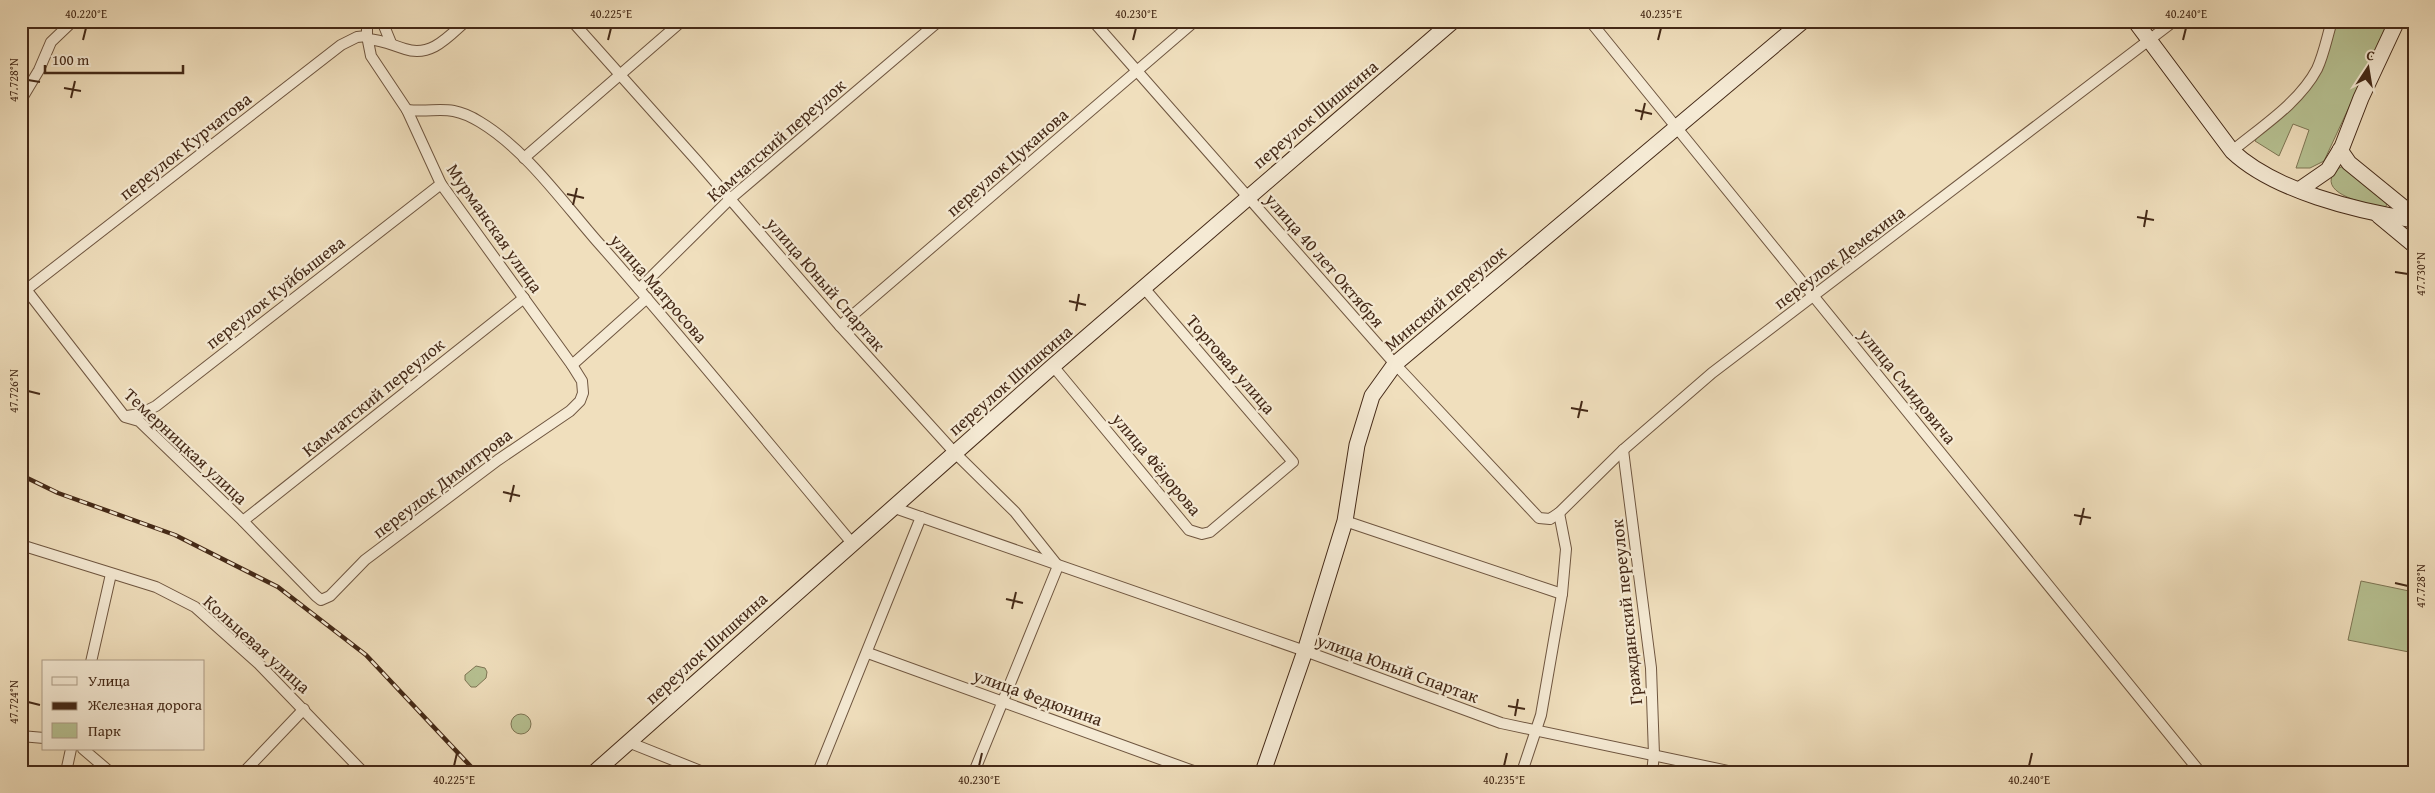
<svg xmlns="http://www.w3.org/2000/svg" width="2435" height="793" font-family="'Gentium Book Plus',serif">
  <rect width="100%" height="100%" fill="#f0dfbd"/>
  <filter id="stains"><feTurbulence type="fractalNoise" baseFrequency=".004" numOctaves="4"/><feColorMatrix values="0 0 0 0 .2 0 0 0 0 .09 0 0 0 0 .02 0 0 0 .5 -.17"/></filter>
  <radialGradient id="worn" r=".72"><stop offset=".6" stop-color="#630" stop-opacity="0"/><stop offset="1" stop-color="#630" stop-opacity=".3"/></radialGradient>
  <g fill="#b7c293" stroke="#7e7655">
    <polygon points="2335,21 2389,21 2324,161 2310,168 2296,168 2309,130 2293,124 2279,156 2255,141 2259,134 2309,87"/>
    <path d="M 2345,166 L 2387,204 L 2385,208 L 2380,208 C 2367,203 2321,195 2333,174 C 2336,169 2340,167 2345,166 Z"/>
    <polygon points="2361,581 2414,592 2414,653 2348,640"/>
    <polygon points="476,666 485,668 487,672 486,678 476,687 471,687 465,680 465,675"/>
    <circle cx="521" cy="724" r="10"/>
  </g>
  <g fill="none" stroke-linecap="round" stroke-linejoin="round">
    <defs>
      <g id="street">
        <polyline points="382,21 391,43"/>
        <polyline points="572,21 698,162 840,326 955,453 1015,512 1058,566 974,772"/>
        <polyline points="1093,21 1395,364 1539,518 1550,519 1559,513 1566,549 1562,594 1541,715 1522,772"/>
        <polyline points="1590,21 2200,772"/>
        <path d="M 368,39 C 382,40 392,45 405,49 C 431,58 449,36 466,21"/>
        <polyline points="21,100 39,70 51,42 73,21"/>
        <path d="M 407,110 C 438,113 449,103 480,122 C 525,149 562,201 596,240 C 684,339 767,442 852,543"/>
        <path d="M 2232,151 C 2261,127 2299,103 2317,69 C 2324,54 2327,37 2332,21"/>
        <polyline points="524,158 682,21"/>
        <polyline points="21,283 125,417 139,421 243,521 316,596 321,600 330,596 365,560 498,460 570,411 580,401 583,393 582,381 572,365 441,184 407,110 371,56 367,36 367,21"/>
        <polyline points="27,289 341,45 357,37 367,36"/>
        <polyline points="639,289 730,199 939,21"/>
        <polyline points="840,326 1195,21"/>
        <polyline points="572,365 647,298"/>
        <polyline points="1053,366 1189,530 1202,534 1210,532 1293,462 1144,288"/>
        <polyline points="127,416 140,414 156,406 441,184"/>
        <polyline points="1623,450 1651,668 1654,755 1652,772"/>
        <polyline points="892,507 1305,651 1501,723 1733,772"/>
        <polyline points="1559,513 1623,450 1712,373 2174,21"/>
        <polyline points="243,521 524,298"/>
        <polyline points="1345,521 1562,594"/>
        <polyline points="21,545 156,587 195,607 259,664 363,772"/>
        <polyline points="868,653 1196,772"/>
        <polyline points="91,662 111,574"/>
        <polyline points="21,736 44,738"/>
        <polyline points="628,742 703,772"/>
        <polyline points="83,749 110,772"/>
        <polyline points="66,772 71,749"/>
        <polyline points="244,772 304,709"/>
        <polyline points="818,772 921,517"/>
      </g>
      <g id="secondary">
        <path d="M 2135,21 L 2232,151 C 2274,191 2357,211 2414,220"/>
        <polyline points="2340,150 2349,163 2414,216"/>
        <polyline points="2299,190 2328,170 2342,147 2361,98 2397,21"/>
        <polyline points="2379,216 2414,245"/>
        <polyline points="595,772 1053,366 1453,21"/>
        <polyline points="1263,772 1305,651 1345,521 1357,445 1372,396 1395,364 1803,21"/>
      </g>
    </defs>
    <use href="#street" stroke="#6f5640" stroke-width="12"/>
    <use href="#secondary" stroke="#442917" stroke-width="17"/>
    <use href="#street" stroke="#f5ead4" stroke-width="10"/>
    <use href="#secondary" stroke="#f5ead4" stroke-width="15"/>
    <defs>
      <polyline id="rail" points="21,475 58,493 175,535 278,587 366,655 476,772"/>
    </defs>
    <use href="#rail" stroke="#442917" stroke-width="4.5"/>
    <use href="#rail" stroke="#f5ead4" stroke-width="2.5" stroke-dasharray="8" stroke-linecap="butt"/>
  </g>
  <path fill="none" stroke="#442917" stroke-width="2" d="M 83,40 L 86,28M 608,40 L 611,28M 1133,40 L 1136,28M 1658,40 L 1661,28M 2183,40 L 2186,28M 28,80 L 40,82M 64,88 L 81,91M 71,98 L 75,81M 1635,110 L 1652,114M 1641,120 L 1645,103M 567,194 L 584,198M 573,205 L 577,188M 2137,217 L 2154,220M 2144,227 L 2147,210M 2395,272 L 2408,274M 1069,301 L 1086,305M 1076,311 L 1079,294M 28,391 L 40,394M 1571,408 L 1588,411M 1578,418 L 1582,401M 503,492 L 520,496M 510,502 L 514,485M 2074,515 L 2091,518M 2080,525 L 2084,508M 2395,583 L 2408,586M 1006,599 L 1023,603M 1012,609 L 1016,592M 28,702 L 40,705M 1508,706 L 1525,709M 1515,716 L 1518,699M 454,766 L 457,753M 979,766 L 982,753M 1504,766 L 1507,753M 2029,766 L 2032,753"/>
  <g text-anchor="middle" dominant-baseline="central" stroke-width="4.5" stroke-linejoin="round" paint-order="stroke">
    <g font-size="18" fill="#442917" stroke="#f5ead4">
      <text transform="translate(1315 114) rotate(-40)">переулок Шишкина</text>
      <text transform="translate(776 140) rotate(-41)">Камчатский переулок</text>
      <text transform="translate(185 146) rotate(-38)">переулок Курчатова</text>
      <text transform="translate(1007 162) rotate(-41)">переулок Цуканова</text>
      <text transform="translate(495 228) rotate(55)">Мурманская улица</text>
      <text transform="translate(1839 257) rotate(-37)">переулок Демехина</text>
      <text transform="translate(1325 260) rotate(49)">улица 40 лет Октября</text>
      <text transform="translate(826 284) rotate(49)">улица Юный Спартак</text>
      <text transform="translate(659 288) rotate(49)">улица Матросова</text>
      <text transform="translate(275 292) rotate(-38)">переулок Куйбышева</text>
      <text transform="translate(1445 298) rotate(-40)">Минский переулок</text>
      <text transform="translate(1231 364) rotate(49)">Торговая улица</text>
      <text transform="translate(1010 380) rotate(-41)">переулок Шишкина</text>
      <text transform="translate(1908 386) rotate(51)">улица Смидовича</text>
      <text transform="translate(373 397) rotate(-39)">Камчатский переулок</text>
      <text transform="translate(186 446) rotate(43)">Темерницкая улица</text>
      <text transform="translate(1157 464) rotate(50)">улица Фёдорова</text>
      <text transform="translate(442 483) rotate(-37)">переулок Димитрова</text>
      <text transform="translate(1626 612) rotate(-96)">Гражданский переулок</text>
      <text transform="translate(257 644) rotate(42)">Кольцевая улица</text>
      <text transform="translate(706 648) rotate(-42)">переулок Шишкина</text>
      <text transform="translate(1398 668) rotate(20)">улица Юный Спартак</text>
      <text transform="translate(1038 697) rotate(20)">улица Федюнина</text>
    </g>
  </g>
  <rect width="2435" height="793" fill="none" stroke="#f0dfbd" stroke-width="55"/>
  <rect x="42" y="660" width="162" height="90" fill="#f5ead4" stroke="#ae9d88"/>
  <rect x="52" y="677" width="25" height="8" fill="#f5ead4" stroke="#ae9d88"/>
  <text x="88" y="686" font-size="15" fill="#442917">Улица</text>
  <rect x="52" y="702" width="25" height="8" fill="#442917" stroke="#ae9d88"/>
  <text x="88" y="710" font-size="15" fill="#442917">Железная дорога</text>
  <rect x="52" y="723" width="25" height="15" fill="#b7c293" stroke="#ae9d88"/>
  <text x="88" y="736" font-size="15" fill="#442917">Парк</text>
  <g transform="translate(2368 68) rotate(12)" stroke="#f5ead4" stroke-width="4" paint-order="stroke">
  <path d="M0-4L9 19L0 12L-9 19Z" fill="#442917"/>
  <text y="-8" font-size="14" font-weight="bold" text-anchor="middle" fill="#442917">С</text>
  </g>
  <path d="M45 65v8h138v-8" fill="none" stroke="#442917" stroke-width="2.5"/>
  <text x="52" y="65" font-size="15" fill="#442917" stroke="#f5ead4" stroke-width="4" paint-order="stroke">100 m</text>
  <rect x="28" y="28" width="2380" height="738" fill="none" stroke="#442917" stroke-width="2"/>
  <g font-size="12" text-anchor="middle" fill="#442917">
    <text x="86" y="18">40.220°E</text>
    <text x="611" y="18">40.225°E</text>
    <text x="1136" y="18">40.230°E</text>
    <text x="1661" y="18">40.235°E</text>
    <text x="2186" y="18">40.240°E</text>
    <text transform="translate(14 80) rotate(-90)" y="4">47.728°N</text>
    <text transform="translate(2421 274) rotate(-90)" y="4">47.730°N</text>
    <text transform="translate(14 391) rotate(-90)" y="4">47.726°N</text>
    <text transform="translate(2421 586) rotate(-90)" y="4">47.728°N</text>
    <text transform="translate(14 702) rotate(-90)" y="4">47.724°N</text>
    <text x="454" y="784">40.225°E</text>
    <text x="979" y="784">40.230°E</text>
    <text x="1504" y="784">40.235°E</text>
    <text x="2029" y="784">40.240°E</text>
  </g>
  <rect width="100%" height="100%" filter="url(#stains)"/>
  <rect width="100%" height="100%" fill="url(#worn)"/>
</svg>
